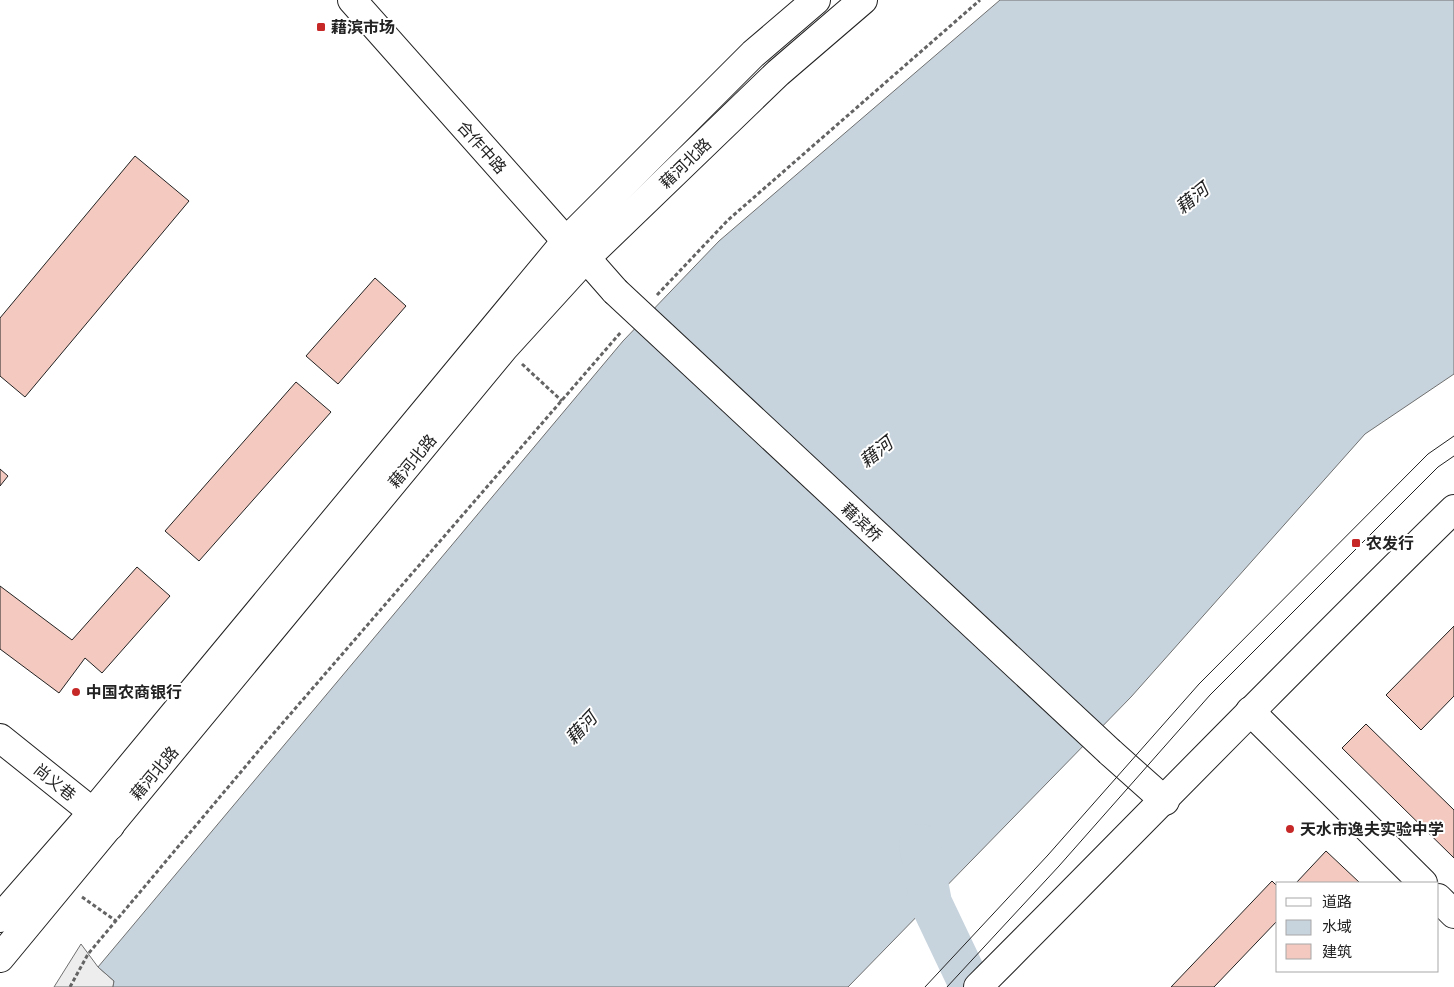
<svg xmlns="http://www.w3.org/2000/svg" width="1454" height="987" font-family="'Archivo Narrow','Noto Sans SC',sans-serif">
  <rect width="100%" height="100%" fill="#fff"/>
  <polygon fill="#ededed" stroke="#6f6f6f" points="81,944 98,967 114,981 113,987 54,987"/>
  <polygon fill="#c7d3dd" stroke="#6f6f6f" points="1000,0 1454,0 1454,374 1365,434 1131,697 848,987 113,987 114,981 98,967 623,341 719,241"/>
  <g fill="none" stroke-linecap="round" stroke-linejoin="round">
    <polyline stroke="#c7d3dd" stroke-width="42" points="920,845 931,903 971,987"/>
  </g>
  <g fill="#f3c9c0" stroke="#222">
    <polygon points="135,156 189,201 25,397 0,376 0,318"/>
    <polygon points="375,278 406,306 338,384 306,356"/>
    <polygon points="296,382 331,412 199,561 165,531"/>
    <polygon points="0,469 8,476 0,486"/>
    <polygon points="137,567 170,596 102,673 85,658 59,693 0,649 0,586 72,640"/>
    <polygon points="1454,626 1454,696 1421,730 1386,695"/>
    <polygon points="1366,724 1454,810 1454,858 1342,748"/>
    <polygon points="1326,851 1360,883 1296,883"/>
    <polygon points="1272,881 1278,887 1278,920 1214,987 1171,987"/>
  </g>
  <g fill="none" stroke-linecap="round" stroke-linejoin="round">
    <defs>
      <g id="minor">
        <polyline points="1250,711 1423,883"/>
        <polyline points="0,738 110,826"/>
        <polyline points="1438,898 1454,914"/>
      </g>
      <g id="major">
        <polyline points="352,0 566,241 586,258 615,291"/>
        <polyline points="1110,752 1165,801"/>
        <polyline points="0,918 92,813 566,241 753,54 816,0"/>
        <polyline points="0,958 504,348 586,258 778,73 863,0"/>
        <path d="M 978,987 C 1137,828 1293,666 1454,509"/>
      </g>
    </defs>
    <use href="#minor" stroke="#222" stroke-width="30"/>
    <use href="#major" stroke="#222" stroke-width="30"/>
    <g stroke="#646464" stroke-width="3" stroke-dasharray="4 2.5" stroke-linecap="butt">
      <polyline points="657,295 728,220 980,0"/>
      <polyline points="522,364 562,401"/>
      <polyline points="1351,542 1355,538"/>
      <polyline points="82,897 116,921"/>
      <polyline points="70,987 88,954 261,748 621,332"/>
    </g>
    <use href="#minor" stroke="#fff" stroke-width="28"/>
    <use href="#major" stroke="#fff" stroke-width="28"/>
    <g stroke="#222" stroke-width="1">
      <polyline points="925,987 1048,855 1199,684 1428,454 1454,436"/>
      <polyline points="947,987 1059,866 1210,695 1438,467 1454,456"/>
    </g>
    <defs>
      <polyline id="major-bridge" points="615,291 1110,752"/>
    </defs>
    <use href="#major-bridge" stroke="#222" stroke-width="30" stroke-linecap="butt"/>
    <use href="#major-bridge" stroke="#fff" stroke-width="28"/>
  </g>
  <g fill="#c62828" stroke="#fff" stroke-width="2">
    <rect x="316" y="22" width="10" height="10" rx="2.5"/>
    <rect x="1351" y="538" width="10" height="10" rx="2.5"/>
    <circle cx="76" cy="692" r="5"/>
    <circle cx="1290" cy="829" r="5"/>
  </g>
  <g text-anchor="middle" dominant-baseline="central" stroke-width="4" stroke-linejoin="round" paint-order="stroke">
    <g font-size="16" font-weight="bold" fill="#222" stroke="#fff" text-anchor="start">
      <text x="331" y="27">藉滨市场</text>
      <text x="1366" y="543">农发行</text>
      <text x="86" y="692">中国农商银行</text>
      <text x="1300" y="829">天水市逸夫实验中学</text>
    </g>
    <g font-size="16" fill="#222" stroke="#fff">
      <text transform="translate(482 147) rotate(48)">合作中路</text>
      <text transform="translate(685 163) rotate(-44)">藉河北路</text>
      <text transform="translate(412 461) rotate(-50)">藉河北路</text>
      <text transform="translate(862 522) rotate(43)">藉滨桥</text>
      <text transform="translate(154 773) rotate(-50)">藉河北路</text>
      <text transform="translate(55 782) rotate(39)">尚义巷</text>
    </g>
    <g font-size="18" font-style="italic" fill="#222" stroke="#fff">
      <text transform="translate(1192 198) rotate(-39)">藉河</text>
      <text transform="translate(876 452) rotate(-39)">藉河</text>
      <text transform="translate(581 728) rotate(-47)">藉河</text>
    </g>
  </g>
  <rect x="1276" y="882" width="162" height="90" fill="#ffffff" stroke="#a7a7a7"/>
  <rect x="1286" y="898" width="25" height="8" fill="#ffffff" stroke="#a7a7a7"/>
  <text x="1322" y="907" font-size="15" fill="#222222">道路</text>
  <rect x="1286" y="920" width="25" height="15" fill="#c7d3dd" stroke="#a7a7a7"/>
  <text x="1322" y="932" font-size="15" fill="#222222">水域</text>
  <rect x="1286" y="944" width="25" height="15" fill="#f3c9c0" stroke="#a7a7a7"/>
  <text x="1322" y="957" font-size="15" fill="#222222">建筑</text>
</svg>
